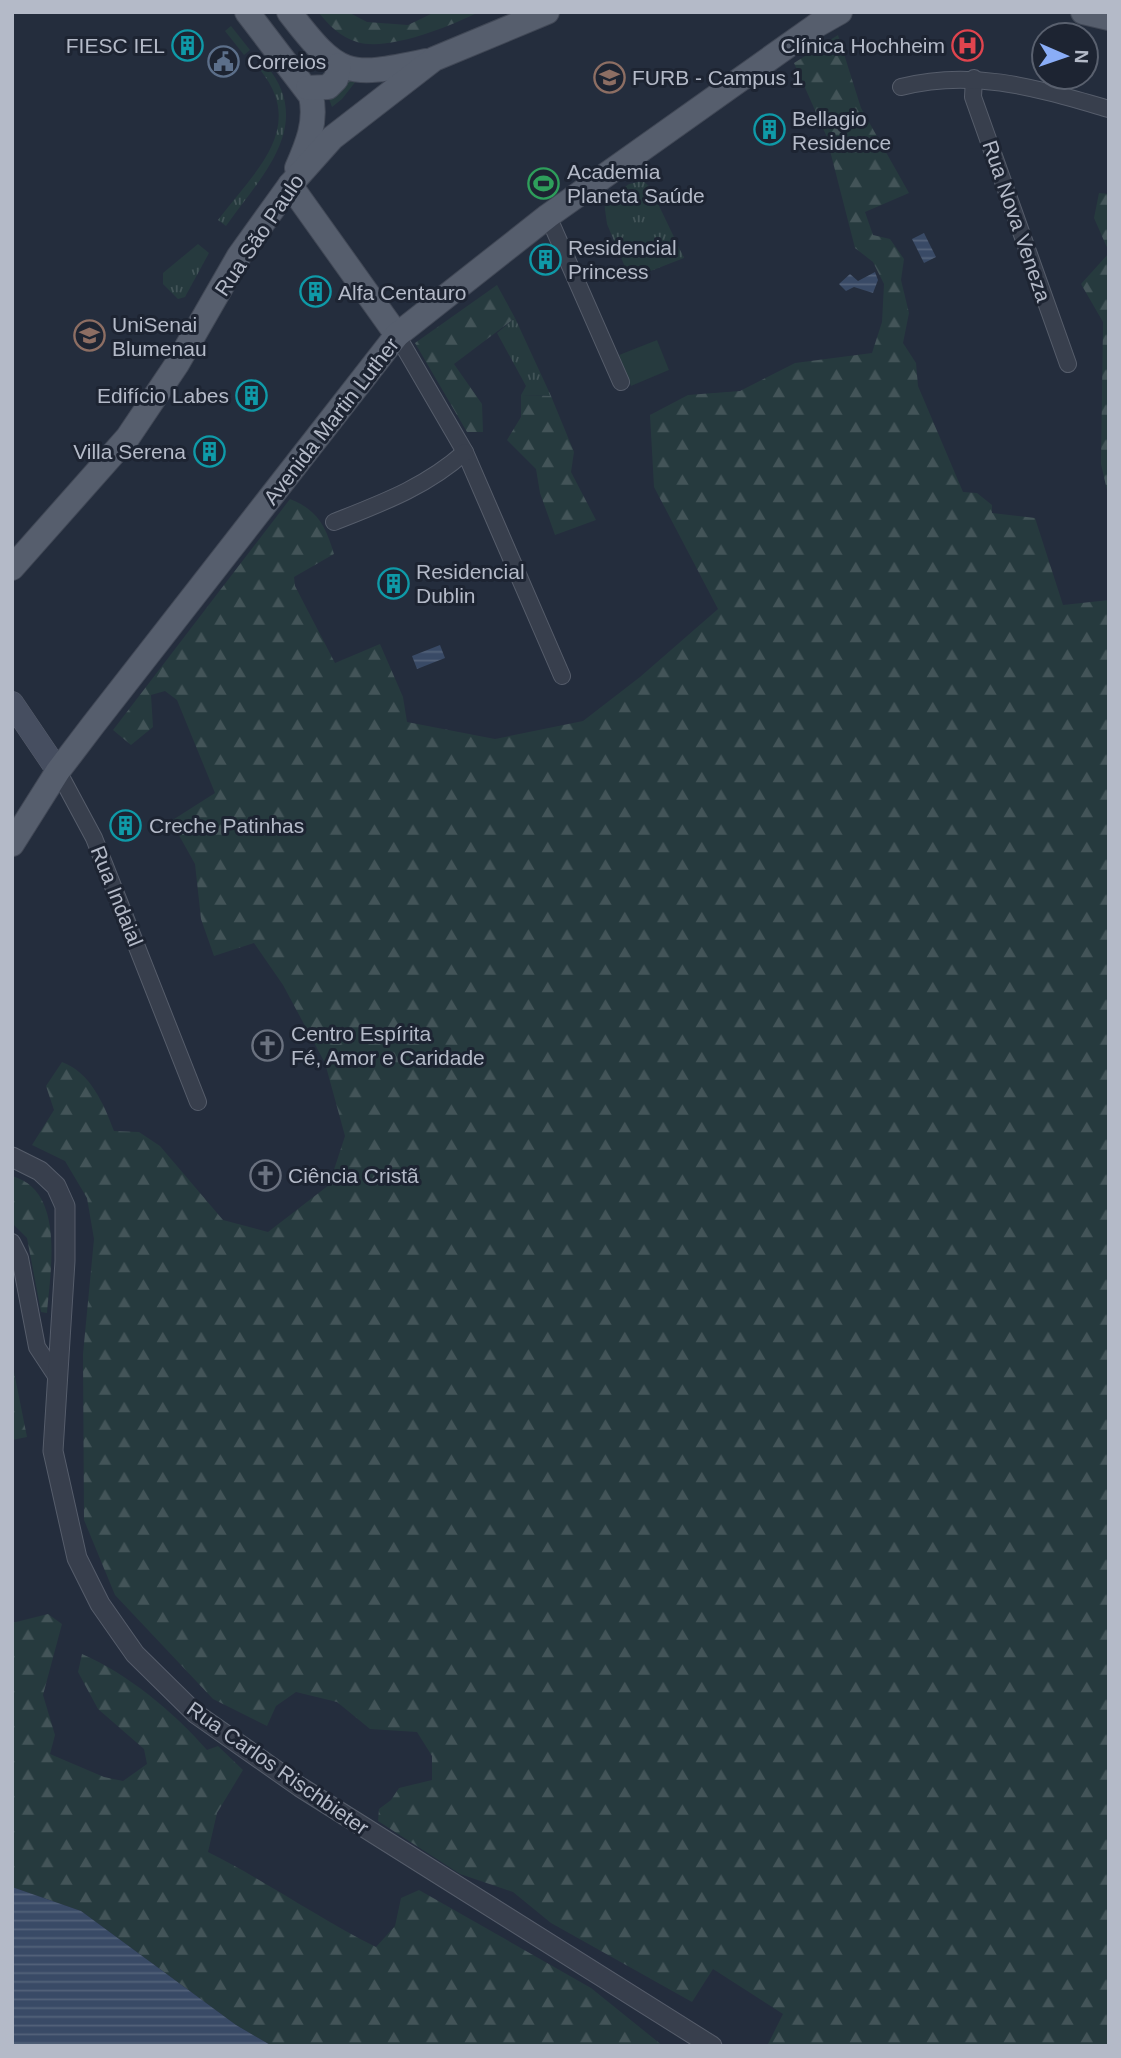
<svg xmlns="http://www.w3.org/2000/svg" width="1121" height="2058" font-family="Helvetica,sans-serif">
  <defs>
    <pattern id="grass-tufts" width="24" height="20" patternUnits="userSpaceOnUse" patternTransform="scale(1.75)"><rect width="24" height="20" fill="#263a3e"/><path d="M3 7l-1-3M5 7V3M7 7l1-3M15 17l-1-3M17 17v-4M19 17l1-3" fill="none" stroke="#435458"/></pattern>
    <pattern id="forest-firs" width="22" height="20" patternUnits="userSpaceOnUse" patternTransform="scale(1.75)"><rect width="22" height="20" fill="#263a3e"/><path d="M5 1l3.5 6h-7zM16 11l3.5 6h-7z" fill="#435458"/></pattern>
    <pattern id="water-rules" width="6" height="5" patternUnits="userSpaceOnUse" patternTransform="scale(1.75)"><rect width="6" height="5" fill="#394a66"/><path d="M0 2.5h6" fill="none" stroke="#53627a"/></pattern>
  </defs>
  <rect width="100%" height="100%" fill="#242d3d"/>
  <g fill="url(#grass-tufts)">
    <polygon points="231,26 250,50 244,55 225,31"/>
    <path d="M 266,65 C 316,125 261,176 226,226 L 218,220 C 253,173 307,129 261,71 Z"/>
    <polygon points="360,76 342,99 332,107 328,96 348,77"/>
    <polygon points="643,181 650,187 684,258 630,279 607,224 604,202 629,184"/>
    <polygon points="198,244 209,253 185,297 178,299 163,284 163,273"/>
    <polygon points="515,318 551,396 521,395 526,386 497,333"/>
  </g>
  <g fill="url(#forest-firs)">
    <path d="M 318,12 L 348,12 L 367,22 L 408,25 L 435,12 L 479,12 C 451,26 387,52 357,42 C 340,37 329,25 318,12 Z"/>
    <path d="M 838,35 L 861,108 L 909,193 L 865,212 L 873,235 L 890,239 L 904,259 L 901,280 L 909,313 L 903,343 L 916,363 L 918,386 L 963,492 L 977,493 L 992,505 L 992,513 L 1035,518 L 1063,605 L 1109,600 L 1109,2046 L 767,2046 L 783,2014 L 713,1969 L 692,2002 L 551,1923 L 513,1892 L 460,1874 L 378,1821 L 379,1809 L 391,1800 L 399,1788 L 432,1780 L 432,1756 L 417,1732 L 370,1729 L 337,1702 L 296,1692 L 276,1706 L 267,1726 L 213,1699 L 115,1595 L 84,1520 L 83,1354 L 94,1239 L 87,1198 L 65,1161 L 32,1145 L 54,1110 L 46,1086 L 62,1062 C 90,1072 104,1104 114,1131 L 139,1132 L 160,1146 L 223,1220 L 268,1232 L 329,1185 L 345,1136 L 325,1063 L 283,985 L 254,943 L 214,956 L 201,919 L 195,864 L 171,821 L 215,793 L 177,700 L 165,691 L 151,695 L 153,727 L 131,745 L 113,730 L 290,499 C 318,510 326,527 334,554 L 294,577 L 295,586 L 335,663 L 380,644 L 403,697 L 407,722 L 495,739 L 583,721 L 640,677 L 718,609 L 654,487 L 650,415 L 688,395 L 740,391 L 795,363 L 872,353 L 882,322 L 884,284 L 873,262 L 855,248 L 826,135 L 794,63 Z"/>
    <polygon points="1099,193 1109,194 1109,252 1094,218"/>
    <polygon points="1109,253 1109,499 1101,464 1103,322 1081,284"/>
    <polygon points="497,285 515,318 454,364 482,404 483,432 467,432 415,343"/>
    <polygon points="521,395 551,396 574,452 571,472 596,520 555,535 540,493 536,469 507,440 521,417"/>
    <path d="M 12,1176 C 66,1191 50,1272 47,1313 L 41,1312 L 27,1238 L 12,1223 Z"/>
    <polygon points="12,1362 27,1437 12,1440"/>
    <path d="M 48,1614 L 62,1624 L 43,1695 L 55,1735 L 50,1754 L 104,1777 L 123,1781 L 147,1764 L 144,1749 L 98,1709 L 78,1672 L 82,1654 C 128,1674 174,1712 207,1750 L 218,1746 L 243,1770 L 217,1813 L 208,1852 C 266,1881 318,1918 376,1947 L 395,1926 L 401,1898 L 419,1890 L 591,1988 L 663,2046 L 272,2046 L 236,2025 L 81,1911 L 12,1887 L 12,1623 Z"/>
  </g>
  <polygon fill="#263a3e" points="657,340 669,370 631,386 619,355"/>
  <g fill="url(#water-rules)">
    <polygon points="924,233 936,257 924,263 912,239"/>
    <polygon points="875,272 878,280 873,293 854,287 846,291 839,284 850,274 858,281"/>
    <polygon points="440,645 445,658 417,669 412,656"/>
    <polygon points="12,1887 81,1911 236,2025 272,2046 12,2046"/>
  </g>
  <g fill="none" stroke-linecap="round" stroke-linejoin="round">
    <defs>
      <g id="minor">
        <polyline points="974,78 973,97 1068,364"/>
        <path d="M 901,87 C 974,68 1039,89 1109,109"/>
        <polyline points="548,216 621,382"/>
        <polyline points="397,335 465,452 562,676"/>
        <path d="M 334,522 C 382,503 426,487 465,452"/>
        <polyline points="58,771 94,838 198,1102"/>
        <polyline points="12,1242 20,1258 37,1347 58,1379"/>
      </g>
      <polyline id="tertiary" points="12,1157 40,1171 56,1186 65,1206 65,1261 53,1451 77,1558 100,1604 135,1654 196,1714 300,1787 712,2046"/>
      <polyline id="secondary" points="12,703 58,771"/>
      <g id="primary">
        <path d="M 247,12 L 311,96 C 317,122 307,145 297,168"/>
        <path d="M 289,12 C 339,77 346,78 426,61"/>
        <polyline points="1083,12 1109,18"/>
        <polyline points="308,88 328,87 336,79 339,65"/>
        <polyline points="290,185 397,335"/>
        <polyline points="12,568 128,437 177,364 239,256 290,185 332,138 434,59 547,12"/>
        <polyline points="12,844 58,771 93,725 397,335 548,216 817,25 840,12"/>
      </g>
    </defs>
    <use href="#minor" stroke="#565d6b" stroke-width="18"/>
    <use href="#tertiary" stroke="#565d6b" stroke-width="21"/>
    <use href="#secondary" stroke="#565d6b" stroke-width="24"/>
    <use href="#primary" stroke="#414856" stroke-width="26"/>
    <use href="#minor" stroke="#383f4d" stroke-width="16"/>
    <use href="#tertiary" stroke="#383f4d" stroke-width="19"/>
    <use href="#secondary" stroke="#464e60" stroke-width="23"/>
    <use href="#primary" stroke="#565e6d" stroke-width="24"/>
  </g>
  <defs>
    <symbol id="building-ring" viewBox="-11 -11 22 22"><circle r="9.5" fill="#1d2432" stroke="#0f9aa8" stroke-width="1.5"/><path d="M-4-6H4V6H1V3H-1V6H-4ZM-2.5-4.3h1.7v1.8h-1.7ZM.8-4.3h1.7v1.8H.8ZM-2.5-1h1.7V.8h-1.7ZM.8-1h1.7V.8H.8Z" fill="#0f9aa8"/></symbol>
    <symbol id="hospital-ring" viewBox="-11 -11 22 22"><circle r="9.5" fill="#1d2432" stroke="#e0444e" stroke-width="1.5"/><path d="M-5-5h3v3.5h4V-5h3V5h-3V1.5h-4V5h-3Z" fill="#e0444e"/></symbol>
    <symbol id="civic-ring" viewBox="-11 -11 22 22"><circle r="9.5" fill="#1d2432" stroke="#5c6f8a" stroke-width="1.5"/><path d="M-.6-6.5H3V-4.5H.6V-3L4-1V1h2V6H-6V1h2V-1L-.6-3ZM-1.2 2.5V6h2.4V2.5Z" fill="#5c6f8a"/></symbol>
    <symbol id="university-ring" viewBox="-11 -11 22 22"><circle r="9.5" fill="#1d2432" stroke="#8d6e63" stroke-width="1.5"/><path d="M0-5L7-2L0 1L-7-2ZM-4 1L0 2.5L4 1V4Q0 6-4 4Z" fill="#8d6e63"/></symbol>
    <symbol id="stadium-ring" viewBox="-11 -11 22 22"><circle r="9.5" fill="#1d2432" stroke="#2e9e5b" stroke-width="1.5"/><path d="M0-5a6.5 5 0 1 0 0 10a6.5 5 0 1 0 0-10ZM-3.5-1.8h7v3.6h-7Z" fill="#2e9e5b"/></symbol>
    <symbol id="church-ring" viewBox="-11 -11 22 22"><circle r="9.5" fill="#1d2432" stroke="#6b7280" stroke-width="1.5"/><path d="M-1.2-6h2.4v3.5h3.3v2.4h-3.3V6h-2.4V-.1h-3.3v-2.4h3.3Z" fill="#6b7280"/></symbol>
  </defs>
  <g fill-rule="evenodd">
    <use href="#building-ring" x="170" y="28" width="35" height="35"/>
    <use href="#hospital-ring" x="950" y="28" width="35" height="35"/>
    <use href="#civic-ring" x="206" y="44" width="35" height="35"/>
    <use href="#university-ring" x="592" y="60" width="35" height="35"/>
    <use href="#building-ring" x="752" y="112" width="35" height="35"/>
    <use href="#stadium-ring" x="526" y="166" width="35" height="35"/>
    <use href="#building-ring" x="528" y="242" width="35" height="35"/>
    <use href="#building-ring" x="298" y="274" width="35" height="35"/>
    <use href="#university-ring" x="72" y="318" width="35" height="35"/>
    <use href="#building-ring" x="234" y="378" width="35" height="35"/>
    <use href="#building-ring" x="192" y="434" width="35" height="35"/>
    <use href="#building-ring" x="376" y="566" width="35" height="35"/>
    <use href="#building-ring" x="108" y="808" width="35" height="35"/>
    <use href="#church-ring" x="250" y="1028" width="35" height="35"/>
    <use href="#church-ring" x="248" y="1158" width="35" height="35"/>
  </g>
  <g text-anchor="middle" dominant-baseline="central" stroke-width="6" stroke-linejoin="round" paint-order="stroke">
    <g font-size="21" fill="#b4bac8" stroke="#1d2432" text-anchor="start">
      <text x="165" y="45" text-anchor="end">FIESC IEL</text>
      <text x="945" y="45" text-anchor="end">Clínica Hochheim</text>
      <text x="247" y="61">Correios</text>
      <text x="632" y="77">FURB - Campus 1</text>
      <text x="792" y="118">Bellagio<tspan x="792" dy="24">Residence</tspan></text>
      <text x="567" y="171">Academia<tspan x="567" dy="24">Planeta Saúde</tspan></text>
      <text x="568" y="247">Residencial<tspan x="568" dy="24">Princess</tspan></text>
      <text x="338" y="292">Alfa Centauro</text>
      <text x="112" y="324">UniSenai<tspan x="112" dy="24">Blumenau</tspan></text>
      <text x="229" y="395" text-anchor="end">Edifício Labes</text>
      <text x="186" y="451" text-anchor="end">Villa Serena</text>
      <text x="416" y="571">Residencial<tspan x="416" dy="24">Dublin</tspan></text>
      <text x="149" y="825">Creche Patinhas</text>
      <text x="291" y="1033">Centro Espírita<tspan x="291" dy="24">Fé, Amor e Caridade</tspan></text>
      <text x="288" y="1175">Ciência Cristã</text>
    </g>
    <g font-size="21" fill="#b4bac8" stroke="#1d2432">
      <text transform="translate(1017 221) rotate(71)">Rua Nova Veneza</text>
      <text transform="translate(259 235) rotate(-56)">Rua São Paulo</text>
      <text transform="translate(331 421) rotate(-52)">Avenida Martin Luther</text>
      <text transform="translate(117 896) rotate(68)">Rua Indaial</text>
      <text transform="translate(278 1768) rotate(35)">Rua Carlos Rischbieter</text>
    </g>
  </g>
  <rect width="1121" height="2058" fill="none" stroke="#b4bac8" stroke-width="28"/>
  <g transform="translate(1065 56) rotate(92)"><circle r="33" fill="#1d2432" stroke="#59606e" stroke-width="2"/>
  <path d="M0-5L12 26L0 18L-12 26Z" fill="#8aadf7"/>
  <text y="-10" font-size="19" font-weight="bold" text-anchor="middle" fill="#b4bac8">N</text>
  </g>
</svg>
